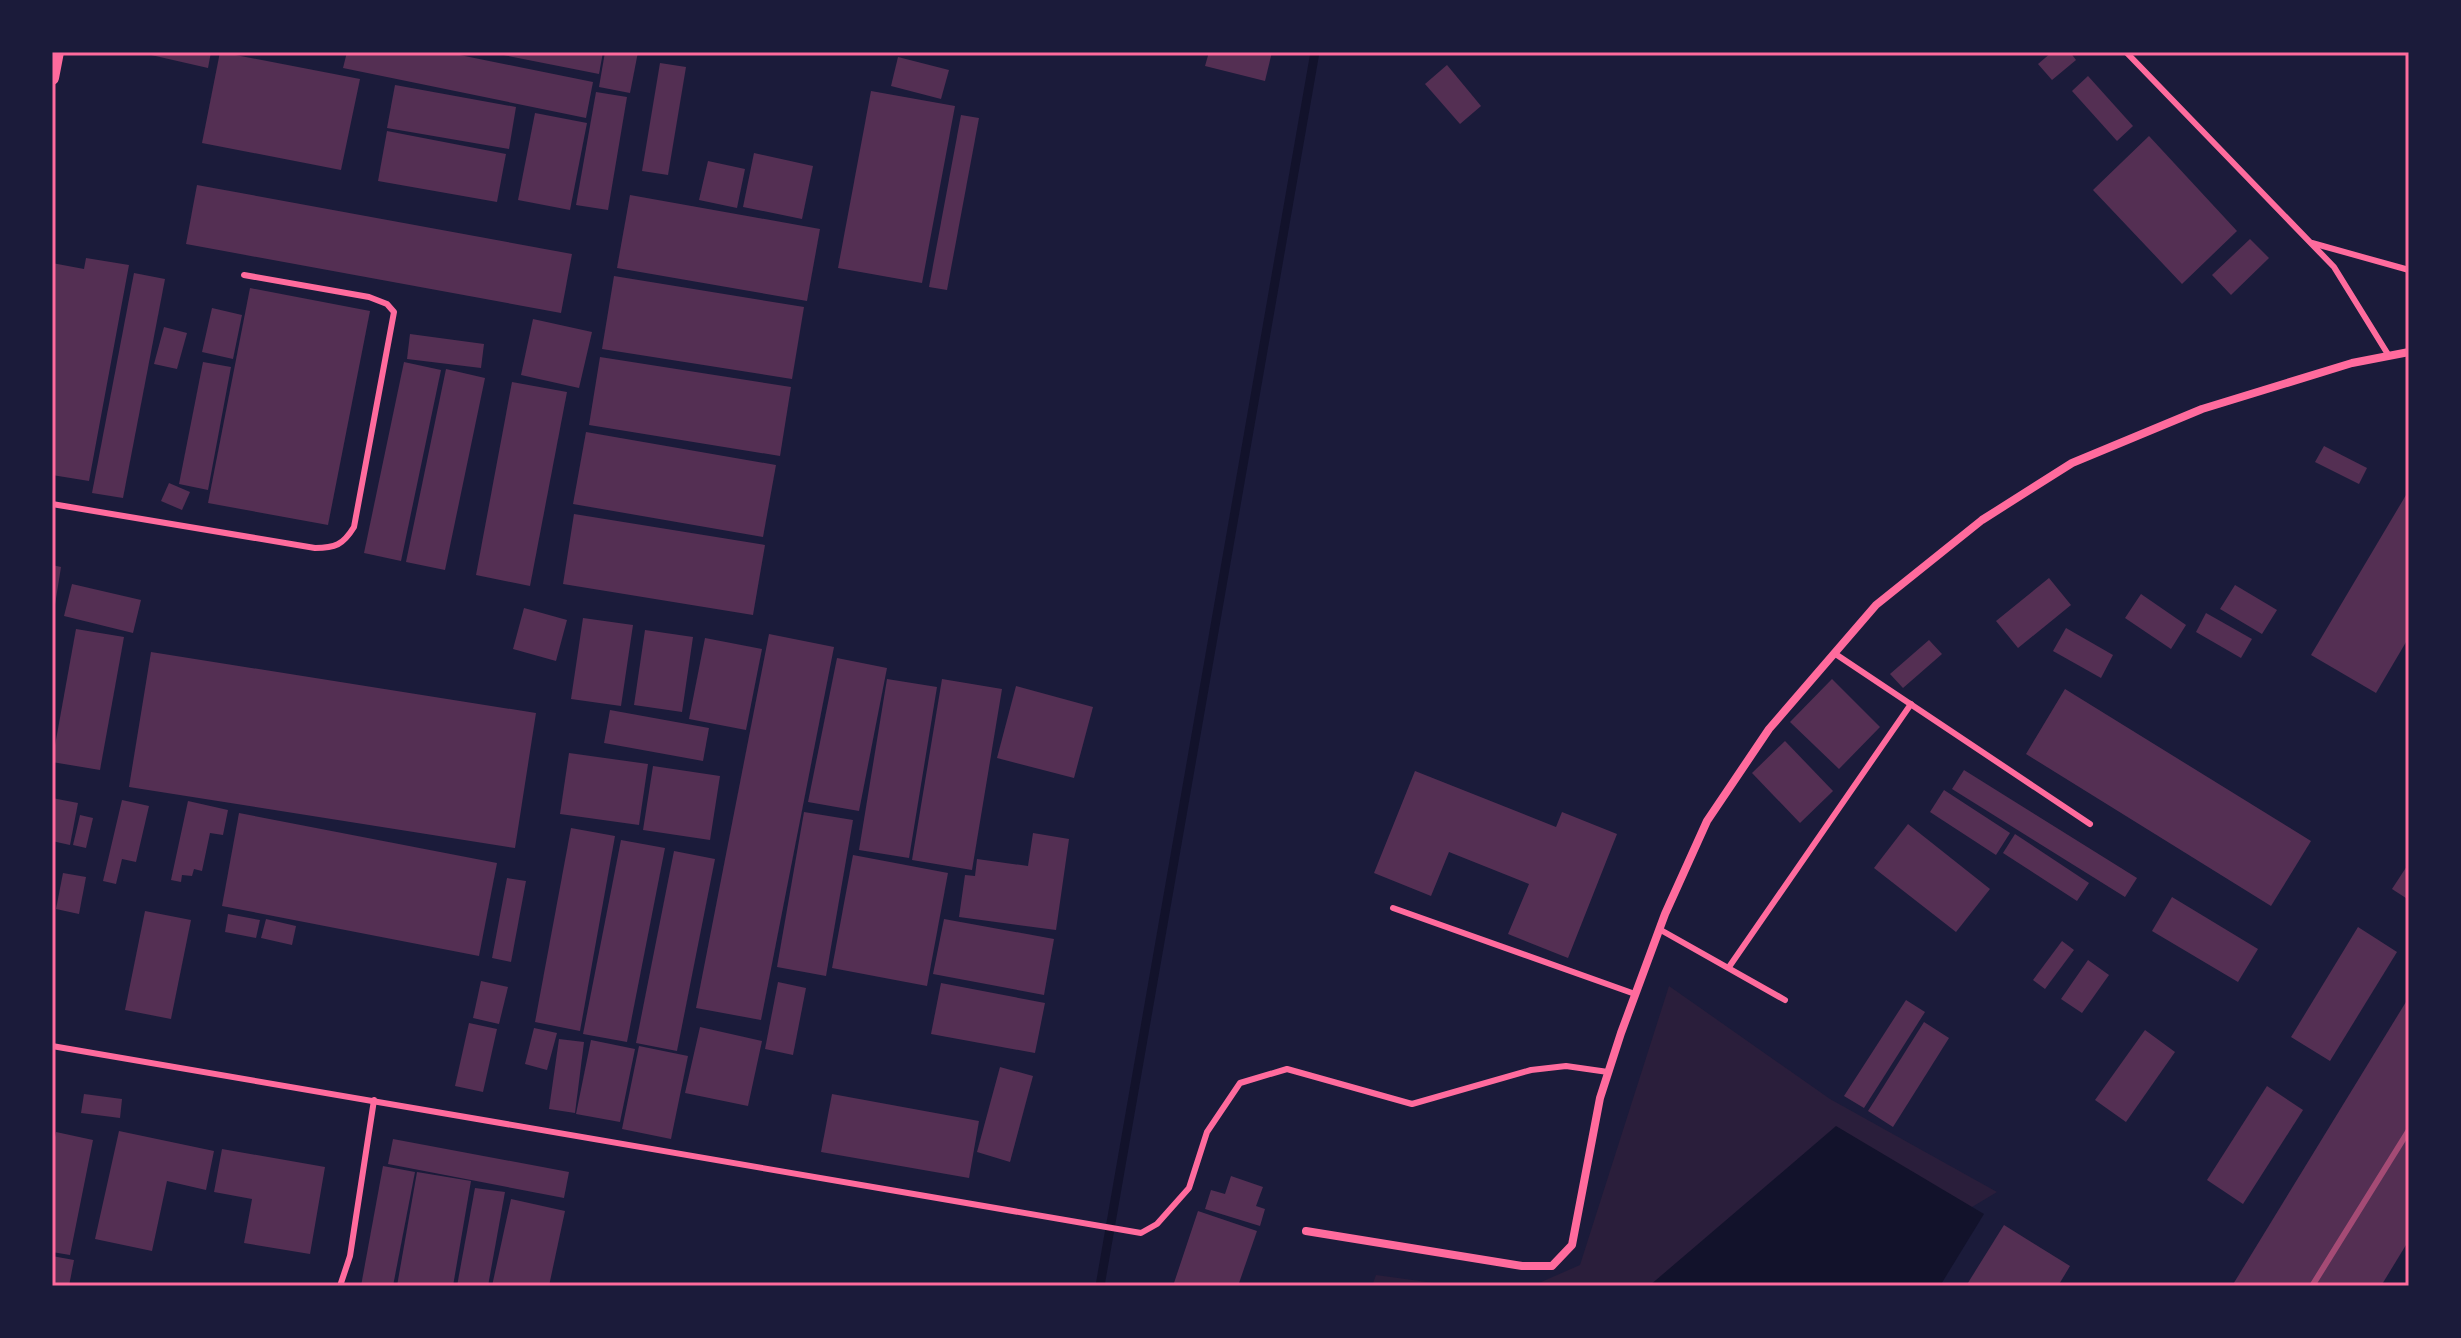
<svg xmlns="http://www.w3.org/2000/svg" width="2461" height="1338" font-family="'Libre Baskerville',serif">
  <rect width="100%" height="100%" fill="#1b1b3a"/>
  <g fill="#2a1e3b">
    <polygon points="1669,986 1830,1099 1997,1192 1840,1286 1532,1286 1580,1265"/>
    <polygon points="1376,1275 1456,1286 1372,1286"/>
  </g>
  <polygon fill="#12122b" points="1836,1126 1984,1214 1940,1286 1649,1286"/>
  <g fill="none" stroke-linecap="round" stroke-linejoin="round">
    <polyline stroke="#12122b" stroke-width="9" points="1100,1286 1315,52"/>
  </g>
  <g fill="#542f53">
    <polygon points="138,52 211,52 208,68"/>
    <polygon points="220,52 360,79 341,170 202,143"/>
    <polygon points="347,52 445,52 593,82 586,118 343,68"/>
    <polygon points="488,52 603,52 599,74"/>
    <polygon points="605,52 638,52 630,93 599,87"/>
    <polygon points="1209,52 1272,52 1265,81 1205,66"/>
    <polygon points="2052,52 2070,52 2076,60 2052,80 2038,64"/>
    <polygon points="898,57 949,70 941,99 891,86"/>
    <polygon points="660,63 686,67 668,175 642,171"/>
    <polygon points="1447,65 1481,106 1460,124 1425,84"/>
    <polygon points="2088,76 2133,126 2117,141 2072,91"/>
    <polygon points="395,85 516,107 509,149 387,128"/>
    <polygon points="871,91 955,106 922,283 838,268"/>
    <polygon points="596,92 627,97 608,210 576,205"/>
    <polygon points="535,113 587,123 570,210 518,200"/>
    <polygon points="961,115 979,118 947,290 929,287"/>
    <polygon points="387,131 506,154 497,202 378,181"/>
    <polygon points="2149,136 2237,231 2182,284 2093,190"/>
    <polygon points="754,153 813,166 802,219 743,207"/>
    <polygon points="708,161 745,169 737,208 699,200"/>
    <polygon points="197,185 572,254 561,313 186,244"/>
    <polygon points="630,195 820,229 807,301 617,268"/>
    <polygon points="2250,239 2269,258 2231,295 2212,275"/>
    <polygon points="86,258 129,265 89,481 52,475 52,263 84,269"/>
    <polygon points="134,273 165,279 123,498 92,493"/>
    <polygon points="614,276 804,307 792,379 602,349"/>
    <polygon points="250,288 370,311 328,525 208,503"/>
    <polygon points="212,308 242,315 233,359 202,352"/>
    <polygon points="533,319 592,332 579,388 521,375"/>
    <polygon points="164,327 187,333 177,369 154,364"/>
    <polygon points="410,334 484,344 481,368 407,359"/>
    <polygon points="600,357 791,387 780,456 589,425"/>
    <polygon points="203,362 231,367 208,490 179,484"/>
    <polygon points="404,362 441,370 401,561 364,553"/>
    <polygon points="446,369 485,378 445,570 406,562"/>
    <polygon points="512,382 567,392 530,586 476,575"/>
    <polygon points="586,432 776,465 763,537 573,504"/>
    <polygon points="2324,446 2367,468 2359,484 2315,462"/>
    <polygon points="169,483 190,492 182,510 161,501"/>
    <polygon points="2409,490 2409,637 2376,693 2311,655"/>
    <polygon points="574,514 765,545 753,615 563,584"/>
    <polygon points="52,565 61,567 54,611 52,611"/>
    <polygon points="2049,578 2071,605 2018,648 1996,621"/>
    <polygon points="72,584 141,600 133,633 64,616"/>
    <polygon points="2235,585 2277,610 2262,634 2220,609"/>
    <polygon points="2141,594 2186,625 2171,649 2125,618"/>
    <polygon points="524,608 567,620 556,661 513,649"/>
    <polygon points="2206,613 2252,639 2241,658 2196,632"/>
    <polygon points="583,618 633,625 621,706 571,699"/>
    <polygon points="2066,628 2113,655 2101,678 2053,651"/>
    <polygon points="76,629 124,637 100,770 52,762"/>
    <polygon points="645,630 693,637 682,712 634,705"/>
    <polygon points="769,634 834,647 761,1020 696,1008"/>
    <polygon points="705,638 762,649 746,730 689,719"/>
    <polygon points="1929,640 1942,654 1903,688 1890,674"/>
    <polygon points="151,652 536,713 515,848 129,787"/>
    <polygon points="837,658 887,668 859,811 808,802"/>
    <polygon points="887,679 937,687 909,858 859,850"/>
    <polygon points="942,679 1002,689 972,870 912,860"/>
    <polygon points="1832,679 1880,727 1839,769 1790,722"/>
    <polygon points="1016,686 1093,707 1074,778 997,758"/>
    <polygon points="2065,689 2311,841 2271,906 2026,754"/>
    <polygon points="610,710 709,728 703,761 604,743"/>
    <polygon points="1785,741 1833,791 1800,823 1752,773"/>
    <polygon points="569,753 648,764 639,825 560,814"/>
    <polygon points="653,766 720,776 710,840 643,830"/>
    <polygon points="1964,770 2137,878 2125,897 1952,789"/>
    <polygon points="1415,771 1556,827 1562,812 1617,834 1568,958 1508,934 1529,884 1449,852 1431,896 1374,873"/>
    <polygon points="1944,790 2010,833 1996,855 1930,812"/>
    <polygon points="52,798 78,803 70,845 52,841"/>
    <polygon points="122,800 149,806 136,862 122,859 116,884 103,881"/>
    <polygon points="188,801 228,810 223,835 210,833 202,871 194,869 192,876 182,875 181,882 171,880"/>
    <polygon points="804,812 853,820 826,976 777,967"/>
    <polygon points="239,813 497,863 479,956 222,906"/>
    <polygon points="80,815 93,818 86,848 73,845"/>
    <polygon points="1908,824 1990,889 1956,932 1874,868"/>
    <polygon points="571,828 615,836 580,1031 535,1022"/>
    <polygon points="1033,833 1069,839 1056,930 959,917 965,875 975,876 977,859 1028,866"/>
    <polygon points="2015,834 2089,883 2077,901 2003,853"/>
    <polygon points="621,840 665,848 627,1042 583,1034"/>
    <polygon points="674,851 715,859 677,1051 636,1043"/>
    <polygon points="853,855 948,873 927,986 832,968"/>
    <polygon points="2409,863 2409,900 2392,889"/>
    <polygon points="63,873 86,877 79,914 56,909"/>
    <polygon points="507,878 526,881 511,962 492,958"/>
    <polygon points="2172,897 2258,949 2238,982 2152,931"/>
    <polygon points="145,911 191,920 171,1019 125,1010"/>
    <polygon points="228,914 260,920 256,938 225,932"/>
    <polygon points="266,919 296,926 292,945 261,938"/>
    <polygon points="944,919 1054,939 1044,995 933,974"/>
    <polygon points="2358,927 2397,952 2330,1061 2291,1037"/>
    <polygon points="2062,941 2074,950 2045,989 2033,980"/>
    <polygon points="2088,960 2109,975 2082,1013 2061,999"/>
    <polygon points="481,981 508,987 499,1024 473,1018"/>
    <polygon points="778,982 806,988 793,1055 765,1049"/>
    <polygon points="941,983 1045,1003 1035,1053 931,1034"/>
    <polygon points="2409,997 2409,1240 2381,1286 2232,1286"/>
    <polygon points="1906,1000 1925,1012 1864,1108 1844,1096"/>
    <polygon points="1924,1022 1949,1038 1893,1127 1868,1111"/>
    <polygon points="469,1023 497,1029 483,1092 455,1086"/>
    <polygon points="700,1027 762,1041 748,1106 685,1093"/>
    <polygon points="534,1028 557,1033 547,1070 525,1064"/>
    <polygon points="2145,1030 2175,1052 2126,1122 2095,1100"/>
    <polygon points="559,1039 584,1042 575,1113 549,1109"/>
    <polygon points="591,1040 635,1049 620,1122 576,1114"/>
    <polygon points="639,1046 688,1056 671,1139 622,1129"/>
    <polygon points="1000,1067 1033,1076 1010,1162 977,1152"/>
    <polygon points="2267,1086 2303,1110 2243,1204 2207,1180"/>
    <polygon points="84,1094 122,1099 120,1118 81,1113"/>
    <polygon points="832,1094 979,1121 969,1178 821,1152"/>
    <polygon points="119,1131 214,1151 206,1190 167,1181 152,1251 95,1239"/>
    <polygon points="56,1132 93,1140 70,1255 52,1252 52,1151"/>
    <polygon points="393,1139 569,1172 564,1198 388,1164"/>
    <polygon points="222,1149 325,1167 310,1254 244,1243 252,1199 214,1192"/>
    <polygon points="383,1166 415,1172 393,1286 361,1286"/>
    <polygon points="417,1172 471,1181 453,1286 397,1286"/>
    <polygon points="1231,1176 1263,1187 1256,1206 1265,1209 1260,1226 1205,1209 1211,1190 1225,1194"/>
    <polygon points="475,1188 505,1192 488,1286 457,1286"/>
    <polygon points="511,1199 565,1211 549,1286 492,1286"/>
    <polygon points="1198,1211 1257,1231 1238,1286 1173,1286"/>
    <polygon points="2004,1225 2070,1266 2058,1286 1966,1286"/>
    <polygon points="52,1256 74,1260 69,1286 52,1286"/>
  </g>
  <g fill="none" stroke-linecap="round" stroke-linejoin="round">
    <g stroke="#ff6b9d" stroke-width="6">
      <polyline points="2126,52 2334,267 2389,356"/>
      <polyline points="2312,243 2409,270"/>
      <path d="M 52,504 L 315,548 C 335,548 343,545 354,527 L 394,312 L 387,304 L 369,297 L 244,275"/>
      <polyline points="1834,653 2090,824"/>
      <polyline points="1393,908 1635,994"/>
      <polyline points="1659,929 1785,1000"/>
      <polyline points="1729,967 1911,704"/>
      <polyline points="52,1046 1141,1233 1157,1224 1189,1188 1207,1132 1240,1083 1287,1069 1412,1104 1531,1070 1566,1066 1608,1072"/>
      <polyline points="340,1286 350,1256 374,1100"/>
    </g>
    <polyline stroke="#ff6b9d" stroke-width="8" points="1306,1231 1522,1266 1552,1266 1572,1245 1600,1098 1621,1033 1665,914 1707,821 1769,729 1876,605 1982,520 2072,463 2202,409 2352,363 2409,352"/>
    <polyline stroke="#ff6b9d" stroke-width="14" points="52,78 57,52"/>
    <polyline stroke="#a44b75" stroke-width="6" points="2312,1286 2409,1130"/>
  </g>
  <rect width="2461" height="1338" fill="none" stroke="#1b1b3a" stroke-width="108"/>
  <rect x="54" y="54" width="2353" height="1230" fill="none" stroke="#ff6b9d" stroke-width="3"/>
</svg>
